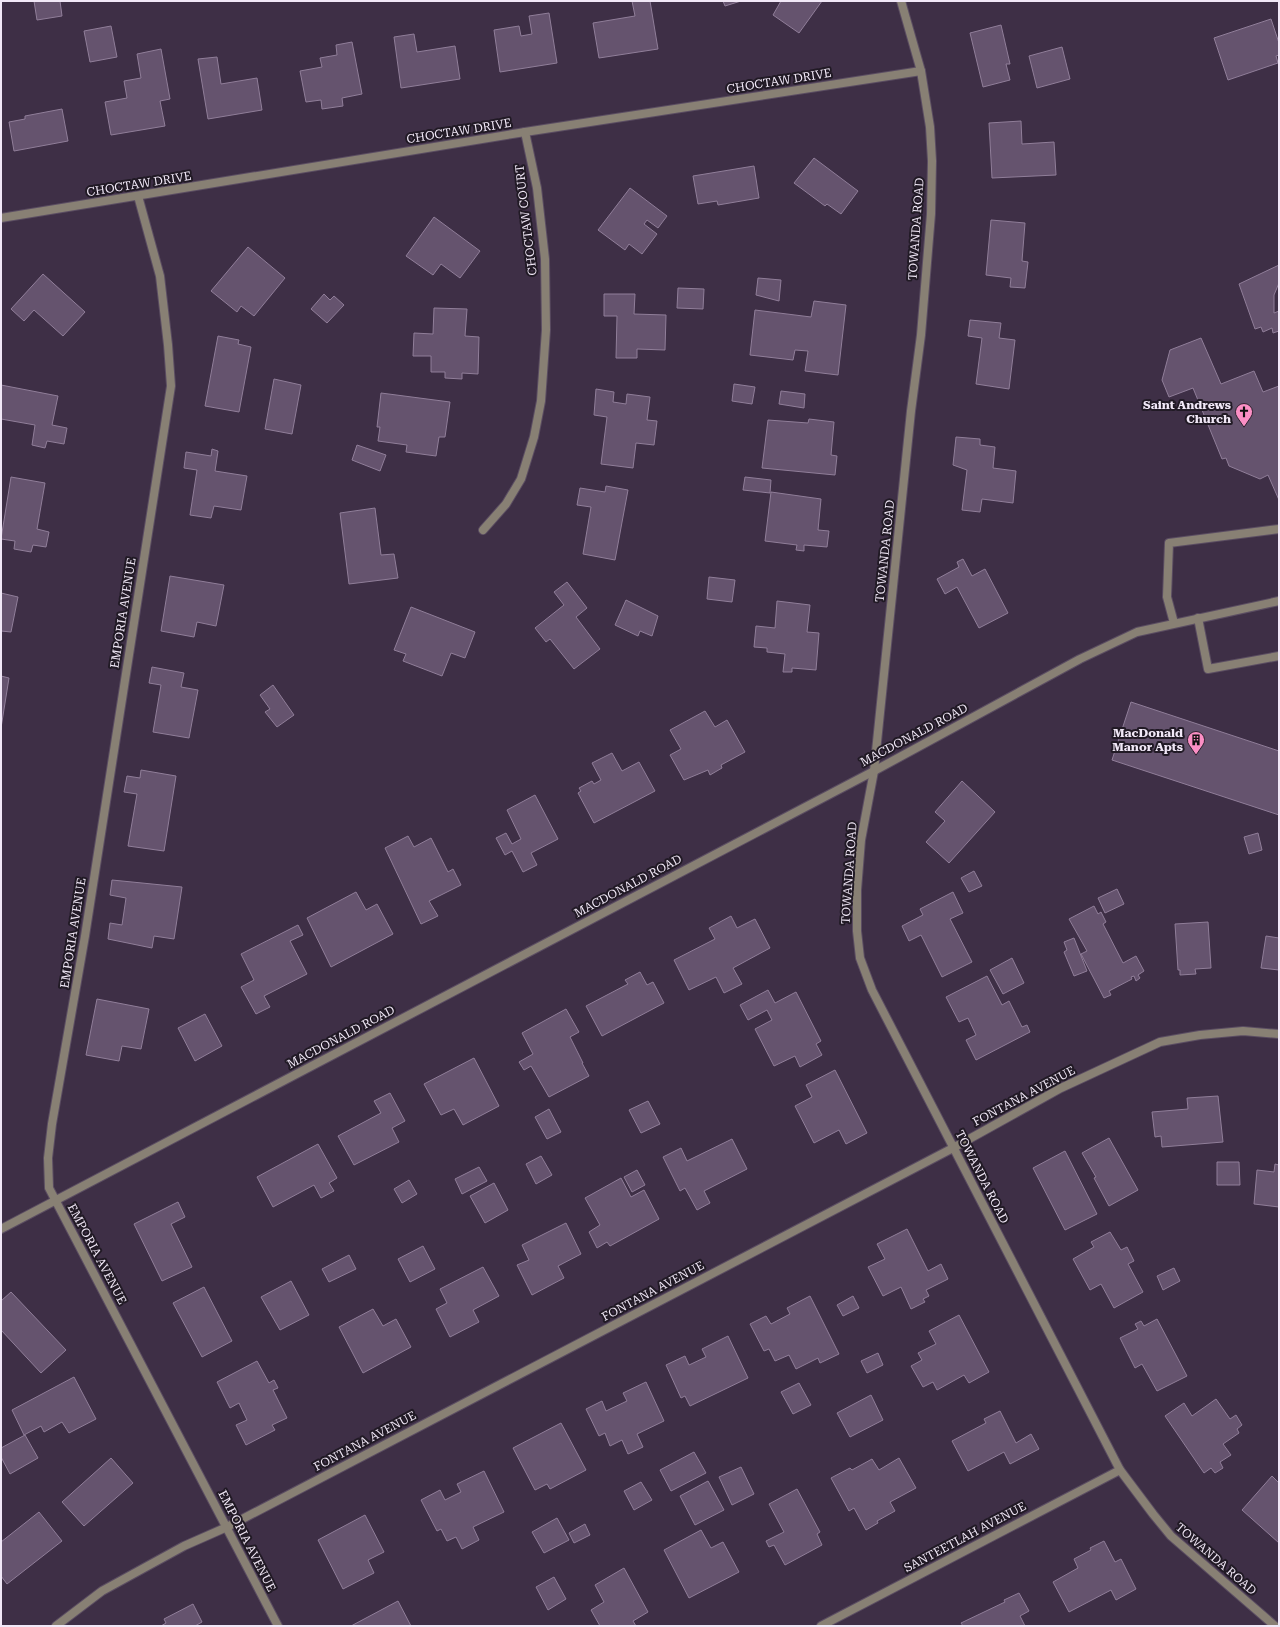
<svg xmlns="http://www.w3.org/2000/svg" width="1280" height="1627" font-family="'Roboto Serif',serif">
  <rect width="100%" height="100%" fill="#3e2f46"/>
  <g fill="#65536e" stroke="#907e99">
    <polygon points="34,1 60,1 62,16 37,20"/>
    <polygon points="632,1 650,1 658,49 599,58 593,23 635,16"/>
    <polygon points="723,1 741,1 725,6"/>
    <polygon points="781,1 822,1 799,33 773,15"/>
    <polygon points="549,13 557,63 500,72 494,30 519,26 521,36 532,34 529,16"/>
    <polygon points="1271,19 1279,43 1279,55 1276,56 1278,63 1228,80 1214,38"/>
    <polygon points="1001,25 1010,64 1006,64 1010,80 983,87 970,33"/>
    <polygon points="111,26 117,57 90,62 84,31"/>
    <polygon points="414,34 417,52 455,46 460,79 401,88 394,37"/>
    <polygon points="352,42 362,94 342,98 343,106 322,109 321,100 306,102 300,71 322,67 320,58 337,55 336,45"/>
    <polygon points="1062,47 1070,79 1037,88 1029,56"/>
    <polygon points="161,49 170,99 160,101 165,126 111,135 105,102 127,98 124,81 141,78 137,54"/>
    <polygon points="217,57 221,84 257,78 262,110 208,119 198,59"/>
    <polygon points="62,109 68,141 14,151 9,122 25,119 25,116"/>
    <polygon points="1021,121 1022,144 1054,142 1056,175 992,178 989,123"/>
    <polygon points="814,158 858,191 841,214 827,204 825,206 794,183"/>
    <polygon points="754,166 759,198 718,205 717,201 698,204 693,176"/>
    <polygon points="630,188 667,216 658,228 647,220 644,224 657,234 642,254 629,244 625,250 598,230"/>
    <polygon points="434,217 480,251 460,278 441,264 433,275 406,256"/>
    <polygon points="991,220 1025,223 1022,261 1028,262 1025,288 1010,287 1011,278 986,275"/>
    <polygon points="248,247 285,278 254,316 241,306 237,312 211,291"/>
    <polygon points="1279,265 1279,283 1274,295 1274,313 1279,311 1279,331 1273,333 1272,328 1263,332 1261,327 1255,329 1239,284"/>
    <polygon points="43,274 85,312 63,336 34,310 24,321 11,309"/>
    <polygon points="758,278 781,280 779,301 756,295"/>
    <polygon points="678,288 704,289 703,309 677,308"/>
    <polygon points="324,294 330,300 334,296 344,305 327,323 311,309"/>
    <polygon points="604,294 635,294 634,314 666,315 665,350 637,349 637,358 616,358 617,316 604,316"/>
    <polygon points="814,301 846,305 838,375 805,371 808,351 795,350 793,360 750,355 755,310 811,317"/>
    <polygon points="434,308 467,309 465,336 479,337 478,374 462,373 462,379 445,378 445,372 431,372 431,356 413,356 414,333 433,334"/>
    <polygon points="970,320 1001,323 999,338 1015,340 1009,389 976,384 982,338 968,336"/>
    <polygon points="218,336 239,340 238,344 251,347 239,412 205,406"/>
    <polygon points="1201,338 1221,384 1254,371 1263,392 1279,386 1279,500 1268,475 1260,479 1229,466 1226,458 1222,459 1193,388 1169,397 1162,380 1170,350"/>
    <polygon points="274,379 301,385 292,434 265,429"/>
    <polygon points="734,384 755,387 752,404 732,401"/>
    <polygon points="1,385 58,396 52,425 67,428 64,444 47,441 45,448 32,445 35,425 1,419"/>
    <polygon points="596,389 614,392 613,402 626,404 627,394 650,397 647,420 657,421 654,445 636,443 633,468 601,464 607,417 594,415"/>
    <polygon points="781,391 805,394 804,408 779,404"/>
    <polygon points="381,393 450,402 445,437 439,437 436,456 406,452 407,445 378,441 380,427 377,427"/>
    <polygon points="809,419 834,422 831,455 837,456 835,475 762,468 768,420 808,423"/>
    <polygon points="956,437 980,439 980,445 995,447 993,468 1016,471 1013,503 982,499 980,512 962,510 967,470 953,465"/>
    <polygon points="357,445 386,455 380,471 352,460"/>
    <polygon points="212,449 218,451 215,471 247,476 241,510 214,506 211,518 190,515 197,470 184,468 186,452 211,456"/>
    <polygon points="11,477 45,483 37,529 49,532 46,547 33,545 31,552 14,549 15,541 1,539"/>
    <polygon points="745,477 771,480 770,493 743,490"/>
    <polygon points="606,486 628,490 615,560 583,554 591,507 577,505 580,488 605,492"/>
    <polygon points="771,492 821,499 818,530 829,531 827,547 804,545 804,551 796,550 797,545 765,541"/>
    <polygon points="375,508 381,555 394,554 398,578 349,584 340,513"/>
    <polygon points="963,559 972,576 985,569 1008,613 979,628 957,587 945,594 937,579 959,567 957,562"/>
    <polygon points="170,576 224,585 216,626 197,622 194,637 161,631"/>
    <polygon points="709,577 735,580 732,602 707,599"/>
    <polygon points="567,582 587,608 576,617 600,649 574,669 550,639 546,642 535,628 564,605 554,592"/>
    <polygon points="1,593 18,597 11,632 1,631"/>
    <polygon points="626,600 658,616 652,636 640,631 638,636 615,625"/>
    <polygon points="777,601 810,605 807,632 819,633 816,670 792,668 792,672 783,672 785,654 767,652 767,648 754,647 756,626 775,628"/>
    <polygon points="411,607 475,632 465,658 451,653 442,676 403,661 406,654 394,650"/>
    <polygon points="152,667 184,673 181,687 198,690 189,738 153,732 161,685 149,683"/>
    <polygon points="1,676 9,678 1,728"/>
    <polygon points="273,685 294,715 277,727 265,712 270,709 260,695"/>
    <polygon points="1131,702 1279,751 1279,815 1112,760"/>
    <polygon points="705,711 715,727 727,720 745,752 721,765 722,768 710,775 708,770 684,780 670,755 681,749 670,730"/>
    <polygon points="612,753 622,771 639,762 655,791 594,823 578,793 581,791 579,788 592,781 594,784 601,780 592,763"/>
    <polygon points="141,770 176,776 164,851 128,846 137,794 124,792 127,776 140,778"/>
    <polygon points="962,781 995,812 949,863 926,842 945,821 935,812"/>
    <polygon points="535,795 558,839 531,853 537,865 523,872 512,851 505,855 496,838 506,833 512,844 521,839 507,810"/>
    <polygon points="1258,833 1262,850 1249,854 1244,837"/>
    <polygon points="408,836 414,847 431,838 448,872 453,869 461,885 429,901 438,916 421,924 385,848"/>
    <polygon points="974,871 982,886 969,892 961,878"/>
    <polygon points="112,880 182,887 174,939 154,936 152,948 108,939 110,923 122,925 126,898 110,895"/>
    <polygon points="1117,889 1124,904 1105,913 1098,898"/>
    <polygon points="356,892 366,910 377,904 393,934 331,967 307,918"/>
    <polygon points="953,892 963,913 950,919 972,962 942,977 921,935 909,941 902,926 923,915 920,909"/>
    <polygon points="1094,906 1098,914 1101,912 1106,922 1103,924 1123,963 1136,956 1144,971 1138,975 1140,978 1136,981 1134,976 1131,977 1132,979 1109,991 1111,995 1104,998 1081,954 1087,951 1069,919"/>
    <polygon points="731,916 737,928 755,919 770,948 733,968 742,984 724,993 716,977 689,990 674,960 715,939 709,928"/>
    <polygon points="1208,922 1211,968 1195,969 1196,974 1180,975 1180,970 1178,970 1175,924"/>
    <polygon points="298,925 303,935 290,941 307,974 264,996 270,1007 256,1014 241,987 254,980 241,954"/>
    <polygon points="1266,936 1279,938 1279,970 1261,968"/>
    <polygon points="1074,938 1087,971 1074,976 1064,952 1067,950 1064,942"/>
    <polygon points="1012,958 1024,983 1003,994 990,970"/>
    <polygon points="640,972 647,985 653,982 664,1003 602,1036 586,1006 628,984 625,980"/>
    <polygon points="987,976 1002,1005 1009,1001 1022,1027 1027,1025 1030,1032 976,1060 966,1040 976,1035 968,1018 959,1022 946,997"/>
    <polygon points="768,990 775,1003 796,992 821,1041 816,1044 822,1055 800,1067 795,1056 774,1066 755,1029 772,1020 767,1010 748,1020 740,1005"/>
    <polygon points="97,999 149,1009 141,1049 122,1046 119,1061 86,1055"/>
    <polygon points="566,1009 579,1032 570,1037 583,1063 582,1063 589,1076 549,1097 531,1066 524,1070 519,1062 533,1054 522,1033"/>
    <polygon points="205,1014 222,1046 195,1061 178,1028"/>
    <polygon points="474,1058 499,1106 463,1125 454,1109 441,1115 424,1084"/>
    <polygon points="835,1070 867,1133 846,1144 839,1130 814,1143 795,1106 812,1097 806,1085"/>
    <polygon points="390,1093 405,1121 392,1128 399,1142 354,1165 338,1136 381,1113 374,1101"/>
    <polygon points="1218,1096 1223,1142 1162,1147 1161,1136 1155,1137 1152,1112 1188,1109 1187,1098"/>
    <polygon points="648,1101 660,1124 641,1133 629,1110"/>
    <polygon points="549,1109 561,1132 547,1139 535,1117"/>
    <polygon points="1109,1138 1138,1190 1109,1206 1094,1178 1096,1177 1082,1153"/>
    <polygon points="732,1139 747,1169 704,1191 710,1203 697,1210 685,1188 680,1191 663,1157 681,1148 687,1161"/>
    <polygon points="318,1144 337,1178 329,1183 334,1191 321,1198 314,1185 273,1207 257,1177"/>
    <polygon points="1065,1151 1097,1214 1065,1230 1033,1168"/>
    <polygon points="541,1156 552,1175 536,1184 526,1164"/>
    <polygon points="1217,1162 1239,1162 1240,1185 1217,1185"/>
    <polygon points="1275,1164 1279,1165 1279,1207 1254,1204 1257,1170 1274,1172"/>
    <polygon points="479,1167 487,1181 462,1194 455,1179"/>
    <polygon points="637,1170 645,1185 632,1192 624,1177"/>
    <polygon points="621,1178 631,1197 644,1190 659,1219 610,1246 607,1242 597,1248 589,1232 600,1225 585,1198"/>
    <polygon points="409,1180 417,1194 402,1203 394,1189"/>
    <polygon points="494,1183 508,1210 485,1223 470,1196"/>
    <polygon points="178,1202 185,1217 171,1224 192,1267 162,1281 134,1224"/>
    <polygon points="566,1223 581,1254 558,1266 564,1278 532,1295 517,1265 529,1260 522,1245"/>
    <polygon points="907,1229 928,1271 941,1264 948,1279 926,1290 929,1296 923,1299 925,1302 911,1309 901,1287 883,1296 868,1267 885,1259 877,1244"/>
    <polygon points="1110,1232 1121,1250 1127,1247 1134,1261 1128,1264 1143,1292 1114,1308 1101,1284 1090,1290 1073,1259 1094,1247 1091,1242"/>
    <polygon points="423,1246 435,1269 410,1282 398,1259"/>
    <polygon points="349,1255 356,1269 329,1282 322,1269"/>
    <polygon points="483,1267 499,1296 473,1310 479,1322 450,1337 436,1309 447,1303 440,1289"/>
    <polygon points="1174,1268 1180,1281 1163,1290 1157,1276"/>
    <polygon points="291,1281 309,1315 280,1330 261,1297"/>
    <polygon points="204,1287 232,1341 202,1357 173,1303"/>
    <polygon points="11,1292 66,1350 41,1373 1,1330 1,1301"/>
    <polygon points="810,1296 839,1354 820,1363 818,1358 796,1369 789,1355 775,1361 769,1349 764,1351 750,1324 766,1316 771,1324 790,1314 787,1308"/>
    <polygon points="853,1296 859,1308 843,1316 837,1305"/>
    <polygon points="373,1309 383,1326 396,1319 411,1347 363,1373 339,1327"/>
    <polygon points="959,1315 989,1372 969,1383 964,1375 937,1390 933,1382 923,1387 911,1366 922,1360 918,1353 936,1344 929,1331"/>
    <polygon points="1157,1319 1187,1376 1157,1391 1142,1364 1135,1368 1120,1338 1138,1329 1135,1324 1141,1321 1144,1326"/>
    <polygon points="728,1336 748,1378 690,1406 685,1396 681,1398 666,1365 685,1356 689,1365 706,1357 702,1349"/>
    <polygon points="878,1353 883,1365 867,1373 861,1361"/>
    <polygon points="257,1361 269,1383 274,1380 278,1388 273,1390 287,1418 272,1425 275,1430 246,1445 236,1425 247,1420 239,1403 230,1408 217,1382"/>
    <polygon points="74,1377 96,1419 69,1433 62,1422 44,1432 41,1426 24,1435 12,1410"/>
    <polygon points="646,1382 664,1421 637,1434 643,1447 628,1454 622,1440 610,1446 605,1433 599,1436 586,1409 602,1401 606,1411 627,1401 623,1393"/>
    <polygon points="799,1383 811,1405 793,1414 781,1392"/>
    <polygon points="871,1395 883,1420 850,1437 837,1413"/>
    <polygon points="1216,1399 1230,1419 1236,1415 1242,1425 1237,1429 1239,1433 1223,1444 1231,1455 1220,1462 1223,1468 1215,1473 1211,1468 1204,1473 1165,1416 1184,1403 1192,1416"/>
    <polygon points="1000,1411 1016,1443 1031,1434 1039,1449 1010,1464 1004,1452 968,1471 952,1441 986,1423 984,1419"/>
    <polygon points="561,1423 586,1470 550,1489 547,1484 535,1490 513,1448"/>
    <polygon points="25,1435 38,1458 10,1474 1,1457 1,1448"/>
    <polygon points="694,1452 706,1473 671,1491 660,1470"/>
    <polygon points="111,1458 133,1483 84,1526 62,1502"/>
    <polygon points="899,1458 916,1488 890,1502 895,1511 877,1521 878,1523 866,1530 854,1508 849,1511 831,1478 850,1468 852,1470 872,1459 879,1470"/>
    <polygon points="741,1467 754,1494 732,1505 719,1477"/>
    <polygon points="484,1471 504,1512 473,1527 479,1540 462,1549 456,1537 447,1541 441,1529 437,1531 421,1500 440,1490 445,1500 461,1492 457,1484"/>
    <polygon points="1272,1476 1279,1483 1279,1543 1242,1510"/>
    <polygon points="708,1481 724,1510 695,1525 680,1496"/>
    <polygon points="641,1482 652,1500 634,1510 624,1491"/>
    <polygon points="797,1489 820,1532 817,1534 822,1545 785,1565 774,1545 769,1547 766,1541 784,1532 769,1504"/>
    <polygon points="39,1512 62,1541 7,1584 1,1576 1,1542"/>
    <polygon points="365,1515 384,1552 368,1560 374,1573 343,1589 318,1540"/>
    <polygon points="557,1518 569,1540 544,1553 532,1532"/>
    <polygon points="585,1524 590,1535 574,1543 569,1533"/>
    <polygon points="701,1530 711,1548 723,1542 739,1572 689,1598 664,1550"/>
    <polygon points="1104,1541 1115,1562 1121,1559 1136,1589 1116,1600 1111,1590 1069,1612 1053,1582 1078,1568 1074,1559 1091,1550 1090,1548"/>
    <polygon points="624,1568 648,1612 633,1621 636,1626 600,1626 591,1610 604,1602 595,1585"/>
    <polygon points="554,1577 566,1599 548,1610 536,1587"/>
    <polygon points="1019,1593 1029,1611 1020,1616 1025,1626 963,1626 961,1623 1005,1602 1004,1600"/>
    <polygon points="398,1601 411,1626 351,1626"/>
    <polygon points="193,1604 202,1622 195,1626 161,1626 166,1623 164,1619"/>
  </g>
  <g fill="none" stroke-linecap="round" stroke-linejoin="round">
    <defs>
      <g id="service">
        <polyline points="1198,618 1208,669 1279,656"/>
        <polyline points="1174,623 1167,597 1169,543 1279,529"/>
      </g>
      <g id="minor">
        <polyline points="901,1 921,71 930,127 932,161 931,214 921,335 911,411 874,771 861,840 857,890 857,931 860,958 872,990 1120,1470 1153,1514 1171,1536 1275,1626"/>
        <polyline points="138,196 160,276 168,345 171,386 85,936 52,1124 48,1158 49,1188 278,1626"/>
        <polyline points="1,218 525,132 921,71"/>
        <polyline points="483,530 506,504 521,479 534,437 541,401 546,330 545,259 537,188 525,132"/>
        <polyline points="56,1626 102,1591 184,1546 227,1527 953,1148 1061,1088 1160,1042 1200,1035 1243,1031 1279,1034"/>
        <polyline points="821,1626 1120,1470"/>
      </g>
      <polyline id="tertiary" points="1,1229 874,771 1080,659 1137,632 1279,601"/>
    </defs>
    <use href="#service" stroke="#5b4d62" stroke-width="10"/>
    <use href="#minor" stroke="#5b4d62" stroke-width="10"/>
    <use href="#tertiary" stroke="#5b4d62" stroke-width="10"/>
    <use href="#service" stroke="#888074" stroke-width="8"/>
    <use href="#minor" stroke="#888074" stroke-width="8"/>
    <use href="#tertiary" stroke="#888074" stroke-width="8"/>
  </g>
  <defs>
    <symbol id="church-pin" viewBox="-11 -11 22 30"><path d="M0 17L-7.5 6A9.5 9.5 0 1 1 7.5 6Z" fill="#fb8fc5" stroke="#211a25"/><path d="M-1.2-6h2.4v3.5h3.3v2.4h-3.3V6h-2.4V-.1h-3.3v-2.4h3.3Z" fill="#111"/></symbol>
    <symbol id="building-pin" viewBox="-11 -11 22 30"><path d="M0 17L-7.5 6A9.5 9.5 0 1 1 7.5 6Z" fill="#fb8fc5" stroke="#211a25"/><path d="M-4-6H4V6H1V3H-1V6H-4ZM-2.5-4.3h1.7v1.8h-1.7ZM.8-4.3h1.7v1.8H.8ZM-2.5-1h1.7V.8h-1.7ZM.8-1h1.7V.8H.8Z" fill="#111"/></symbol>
  </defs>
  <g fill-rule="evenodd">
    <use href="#church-pin" x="1234" y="402" width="20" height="27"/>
    <use href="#building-pin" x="1186" y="730" width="20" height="27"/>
  </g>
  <g text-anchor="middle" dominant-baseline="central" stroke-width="4" stroke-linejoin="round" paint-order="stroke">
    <g font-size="12" fill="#f1e8f7" stroke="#211a25">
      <text transform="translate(779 81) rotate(-9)">CHOCTAW DRIVE</text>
      <text transform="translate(459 131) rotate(-9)">CHOCTAW DRIVE</text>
      <text transform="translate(139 184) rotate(-9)">CHOCTAW DRIVE</text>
      <text transform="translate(526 220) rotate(-97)">CHOCTAW COURT</text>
      <text transform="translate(916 229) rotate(-86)">TOWANDA ROAD</text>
      <text transform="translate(885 551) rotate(-84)">TOWANDA ROAD</text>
      <text transform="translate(123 613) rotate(-81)">EMPORIA AVENUE</text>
      <text transform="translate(914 735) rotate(-28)">MACDONALD ROAD</text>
      <text transform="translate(849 873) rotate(-86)">TOWANDA ROAD</text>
      <text transform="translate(628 886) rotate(-28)">MACDONALD ROAD</text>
      <text transform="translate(73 933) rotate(-81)">EMPORIA AVENUE</text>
      <text transform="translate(341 1037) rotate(-28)">MACDONALD ROAD</text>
      <text transform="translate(1024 1096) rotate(-28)">FONTANA AVENUE</text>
      <text transform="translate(982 1177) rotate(63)">TOWANDA ROAD</text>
      <text transform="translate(97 1254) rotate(62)">EMPORIA AVENUE</text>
      <text transform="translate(653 1291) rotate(-28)">FONTANA AVENUE</text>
      <text transform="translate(365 1441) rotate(-28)">FONTANA AVENUE</text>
      <text transform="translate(965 1537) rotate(-28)">SANTEETLAH AVENUE</text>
      <text transform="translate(247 1541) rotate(63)">EMPORIA AVENUE</text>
      <text transform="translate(1216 1559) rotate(41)">TOWANDA ROAD</text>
    </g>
    <g font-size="12" font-weight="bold" fill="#f1e8f7" stroke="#211a25" text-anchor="end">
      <text x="1231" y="405">Saint Andrews<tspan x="1231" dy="14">Church</tspan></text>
      <text x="1183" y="733">MacDonald<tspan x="1183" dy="14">Manor Apts</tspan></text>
    </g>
  </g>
  <rect width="1280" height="1627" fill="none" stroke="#f1e8f7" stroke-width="4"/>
</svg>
